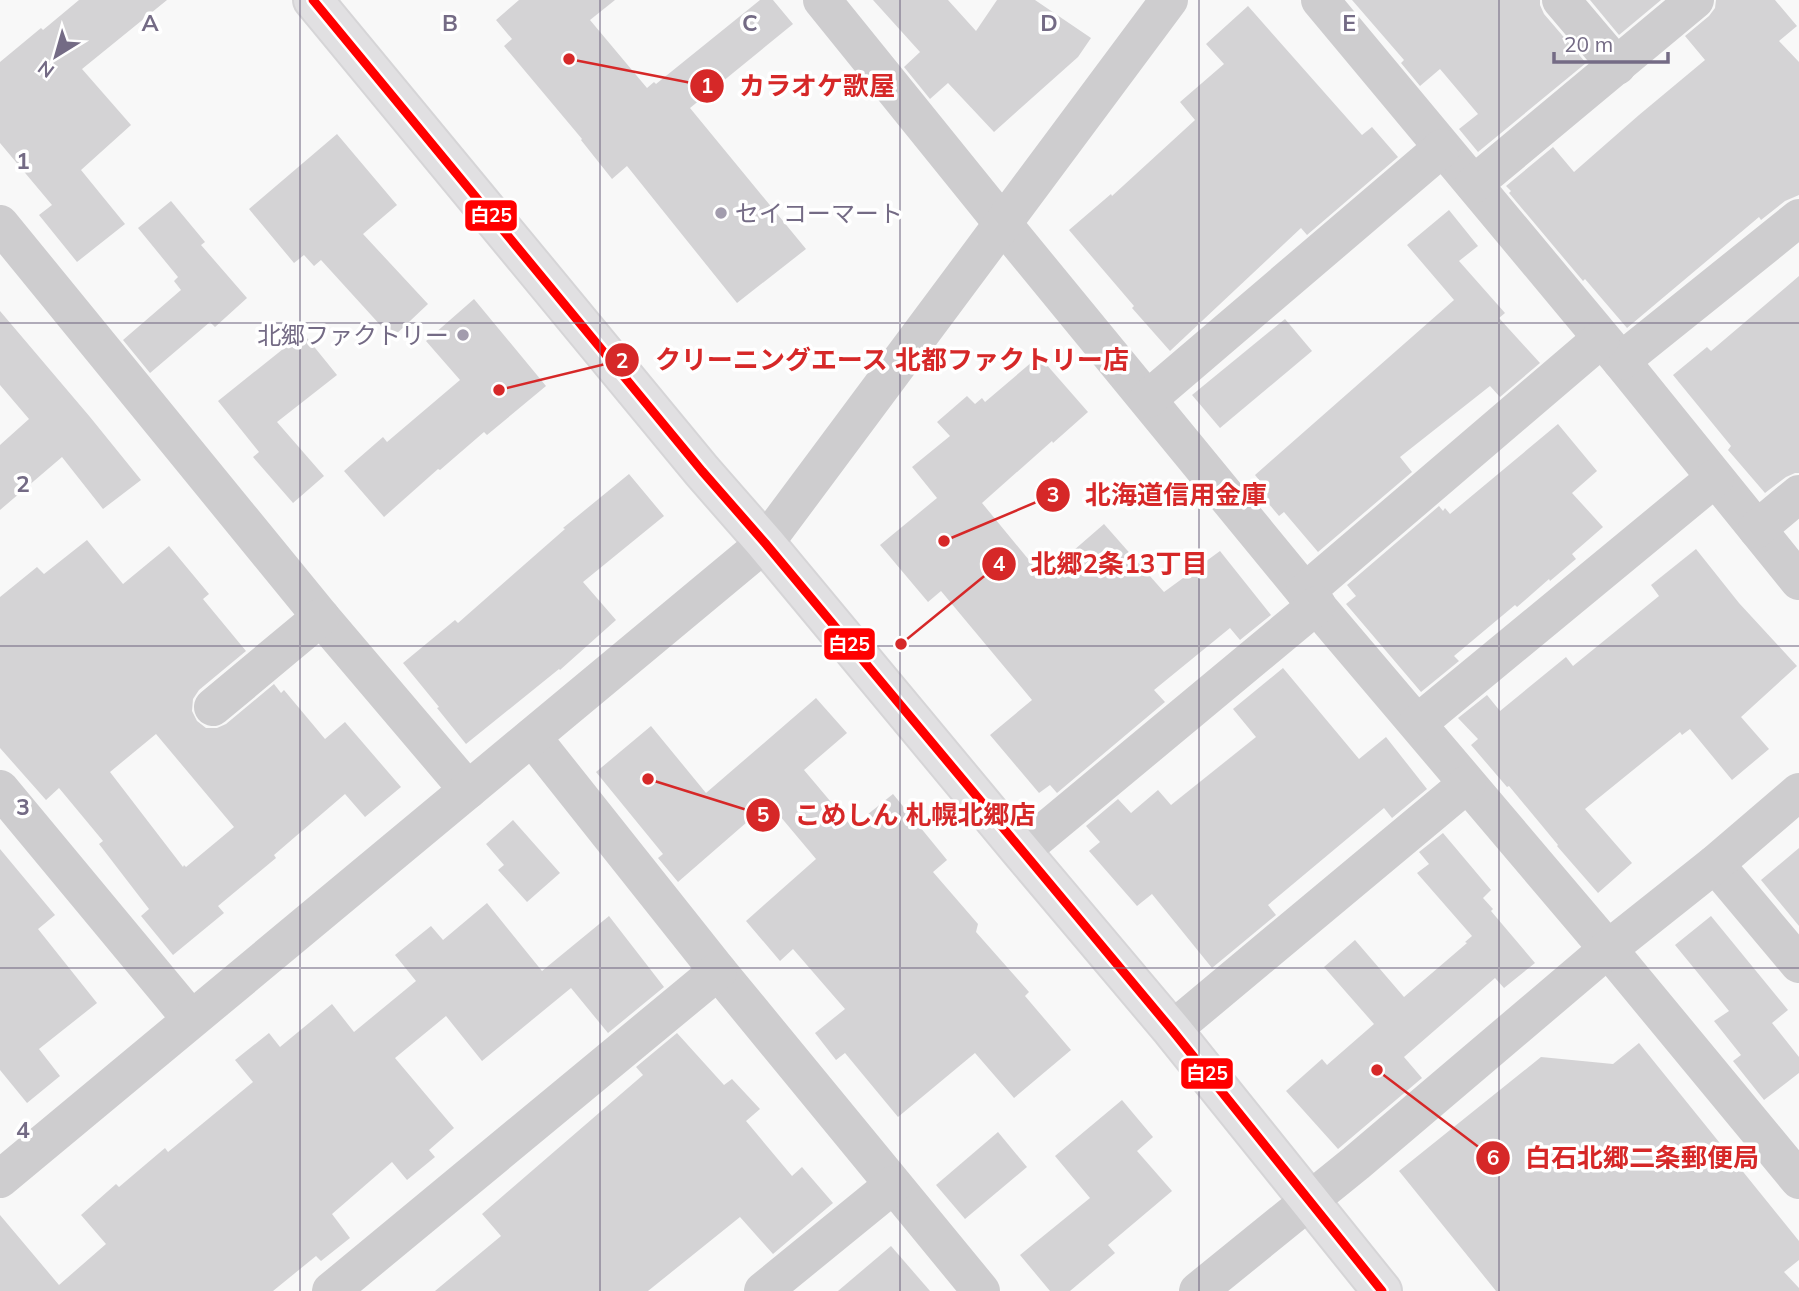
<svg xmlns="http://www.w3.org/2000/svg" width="1799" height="1291" font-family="Mulish,'Noto Sans JP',sans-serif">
  <rect width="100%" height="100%" fill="#f8f8f8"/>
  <g fill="#d4d3d5" fill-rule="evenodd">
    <polygon points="79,0 167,0 82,69 131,125 81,170 125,224 77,262 39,215 52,205 0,143 0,62 41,28 43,30"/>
    <polygon points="519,0 615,0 590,20 647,88 654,82 656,84 760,0 773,0 793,24 690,108 806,249 737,303 627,166 612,179 581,140 582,139 504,46 512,39 496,20"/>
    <polygon points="873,0 948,0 976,31 997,0 1035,0 1091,38 1078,57 994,132 948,83 930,99 904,67 920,52"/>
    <polygon points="1352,0 1540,0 1540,5 1544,14 1586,63 1478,152 1459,129 1478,114 1440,69 1420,86 1401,63 1404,60"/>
    <polygon points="1590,0 1661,0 1619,35"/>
    <polygon points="1716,0 1775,0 1797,26 1779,41 1799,62 1799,195 1785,201 1761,220 1759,217 1627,328 1585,279 1583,281 1509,193 1511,191 1506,186 1553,147 1574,172 1639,115 1705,60 1685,36 1709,16 1715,8"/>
    <polygon points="1248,6 1362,135 1372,127 1398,157 1307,235 1301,228 1170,351 1132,308 1134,306 1069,230 1111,194 1112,196 1195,120 1180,102 1224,64 1206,44"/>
    <polygon points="337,134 397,205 363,234 428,304 392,338 321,260 314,266 304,255 294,263 249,209"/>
    <polygon points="171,201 205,242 201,245 247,298 215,327 210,322 150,373 123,340 181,290 174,281 178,277 138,228"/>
    <polygon points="1449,210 1478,246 1459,261 1505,313 1499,318 1540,363 1500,397 1490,386 1400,457 1412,472 1318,552 1284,512 1279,516 1257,490 1263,485 1255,475 1454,300 1407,245"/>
    <polygon points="1799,276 1799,473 1795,473 1786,477 1765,493 1728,450 1731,446 1673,375 1707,347 1711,351"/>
    <polygon points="474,299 546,386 487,435 484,432 440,470 438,469 384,517 344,471 383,437 387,442 460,380 426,341"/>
    <polygon points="0,311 90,417 141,480 103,509 62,457 0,510 0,445 29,419 0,385"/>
    <polygon points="1285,319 1312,351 1220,428 1192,395"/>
    <polygon points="303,333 337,375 277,422 324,476 293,503 253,457 259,452 218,401"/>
    <polygon points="1039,356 1088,412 1053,443 1052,441 982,503 1043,577 1104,524 1164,592 1220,551 1271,615 1240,640 1230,628 1154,690 1165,702 1057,793 1050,785 1039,793 990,735 1032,700 941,591 928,602 880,545 937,498 912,467 950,436 937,422 967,396 975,404 982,398 985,402"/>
    <polygon points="1558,424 1597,471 1572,493 1603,527 1572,554 1576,559 1550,581 1549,579 1517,607 1515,605 1454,656 1459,661 1421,692 1346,604 1356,596 1347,585 1439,506 1443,511 1445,508 1450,514"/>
    <polygon points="629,474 664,516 583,582 616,620 560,670 559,669 466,744 437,708 439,707 403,663 455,620 458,623 565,529 563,528"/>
    <path d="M 87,540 L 123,584 L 169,546 L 209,594 L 203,599 L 246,651 L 199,690 L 193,699 L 192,711 L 197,721 L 206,728 L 217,728 L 226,724 L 274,684 L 281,693 L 284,690 L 325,739 L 345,722 L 401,787 L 365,817 L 345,794 L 274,855 L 276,858 L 218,906 L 224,913 L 173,955 L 141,916 L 149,909 L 99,844 L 103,841 L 59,788 L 46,800 L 0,748 L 0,597 L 37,567 L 44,574 ZM 156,734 L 234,827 L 186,867 L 184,865 L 183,867 L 110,772 Z"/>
    <polygon points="1696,549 1739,603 1797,666 1741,717 1769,749 1732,780 1690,729 1682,735 1680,732 1585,809 1632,863 1598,893 1557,846 1558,845 1509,786 1507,787 1471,745 1478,739 1458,718 1487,695 1500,711 1566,657 1573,666 1659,596 1651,585"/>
    <polygon points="1283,668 1359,759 1386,737 1427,789 1392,818 1384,808 1268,905 1276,915 1212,968 1152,894 1137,906 1089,851 1100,842 1086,826 1118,799 1131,813 1158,790 1171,805 1256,737 1233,709"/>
    <polygon points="816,698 847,733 804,770 852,827 893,794 947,860 933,872 978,924 976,932 1029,992 1025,996 1071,1050 1014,1098 975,1053 898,1117 845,1053 836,1060 815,1033 845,1009 793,949 780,961 746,921 816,859 769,803 678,882 658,858 663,854 596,772 651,726 706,793"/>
    <polygon points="513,820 560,873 527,902 498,870 504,865 486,844"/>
    <polygon points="1443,833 1491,890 1483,898 1493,909 1491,911 1535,963 1504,988 1495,978 1404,1057 1422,1078 1338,1149 1286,1091 1322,1059 1327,1065 1374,1024 1324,967 1355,940 1404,997 1467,943 1465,942 1472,936 1417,873 1429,864 1419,852"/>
    <polygon points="1799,848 1799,926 1761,880"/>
    <polygon points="0,849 55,915 38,929 97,1003 39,1049 60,1076 27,1103 0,1070"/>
    <polygon points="487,903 542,971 609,916 664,987 608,1033 571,988 482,1061 446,1016 395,1058 454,1128 429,1150 435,1157 407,1180 392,1162 332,1214 350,1238 321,1261 316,1256 273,1291 0,1291 0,1215 59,1285 106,1244 81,1215 116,1184 119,1187 165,1148 168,1152 253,1082 235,1060 269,1033 280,1047 332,1004 354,1032 416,981 395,955 431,926 443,940"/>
    <polygon points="1711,916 1788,1010 1772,1023 1799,1057 1799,1073 1764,1100 1733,1061 1741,1055 1714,1021 1729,1011 1675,945"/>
    <polygon points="677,1033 724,1085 732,1079 760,1109 746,1121 792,1176 802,1167 833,1203 773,1254 740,1217 648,1291 435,1291 501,1236 482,1214 643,1075 636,1067"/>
    <polygon points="1639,1043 1799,1241 1799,1260 1784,1272 1799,1288 1799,1291 1496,1291 1399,1171 1541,1057 1613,1064"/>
    <polygon points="1122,1100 1153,1137 1137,1151 1172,1191 1108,1245 1115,1253 1070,1291 1050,1291 1020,1255 1090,1198 1055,1156"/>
    <polygon points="998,1132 1027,1167 965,1219 936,1185"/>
    <polygon points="891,1246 930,1291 838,1291"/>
  </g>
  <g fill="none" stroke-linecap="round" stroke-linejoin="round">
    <defs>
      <polyline id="major" points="313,0 702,471 765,543 1021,851 1172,1030 1382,1291"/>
    </defs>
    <use href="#major" stroke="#d6d5d7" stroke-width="42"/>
    <g stroke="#cecdcf" stroke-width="38">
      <polyline points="822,0 1003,224 1305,592 1608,949 1799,1180"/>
      <polyline points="1320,0 1621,361 1799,581"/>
      <polyline points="1561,0 1617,66"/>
      <polyline points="1474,184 1695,0"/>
      <polyline points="0,224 321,617 468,790"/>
      <polyline points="1621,361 1799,218"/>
      <polyline points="1148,399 1442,148"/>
      <polyline points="1757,529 1799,494"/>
      <polyline points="1305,592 1601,339"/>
      <polyline points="213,707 321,617"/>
      <polyline points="1418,723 1715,478"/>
      <polyline points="532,737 718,971 981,1291"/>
      <polyline points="0,789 191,1019"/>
      <polyline points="1021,851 1317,605"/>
      <polyline points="1715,864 1799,964"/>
      <polyline points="1172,1030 1467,784"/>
      <polyline points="0,1179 765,543 1169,0"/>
      <polyline points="331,1291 718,971"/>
      <polyline points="763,1291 893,1185"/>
      <polyline points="1198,1291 1356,1163 1608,949 1715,864 1799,792"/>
    </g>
    <use href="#major" stroke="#e1e0e2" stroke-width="38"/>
    <defs>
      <polyline id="bus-1" points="313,0 702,471 765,543 1172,1030 1382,1291"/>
    </defs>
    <use href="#bus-1" stroke="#fff" stroke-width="14"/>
    <use href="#bus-1" stroke="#f00" stroke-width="9"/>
  </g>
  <path fill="none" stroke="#746b85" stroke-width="2" stroke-opacity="0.55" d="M 300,0 L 300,1291M 600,0 L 600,1291M 900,0 L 900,1291M 1199,0 L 1199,1291M 1499,0 L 1499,1291M 0,323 L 1799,323M 0,646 L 1799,646M 0,968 L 1799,968"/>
  <g fill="#a29cad" stroke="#fff" stroke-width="2.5">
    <circle cx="721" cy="213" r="7"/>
    <circle cx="463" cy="335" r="7"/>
  </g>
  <g text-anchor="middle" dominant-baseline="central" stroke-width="7" stroke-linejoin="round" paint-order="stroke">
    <g font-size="24" fill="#746b85" stroke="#fff" text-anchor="start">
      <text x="735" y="213">セイコーマート</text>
      <text x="449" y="335" text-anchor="end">北郷ファクトリー</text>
    </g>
  </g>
  <g font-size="23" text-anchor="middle" font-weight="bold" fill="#746b85" stroke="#fff" stroke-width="7" stroke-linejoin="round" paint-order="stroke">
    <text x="150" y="31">A</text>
    <text x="450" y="31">B</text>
    <text x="750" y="31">C</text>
    <text x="1049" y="31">D</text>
    <text x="1349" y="31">E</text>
    <text x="23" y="169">1</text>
    <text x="23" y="492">2</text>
    <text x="23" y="815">3</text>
    <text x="23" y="1138">4</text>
  </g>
  <path fill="none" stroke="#d62828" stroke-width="2.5" d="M569 59L707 86M499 390L622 360M944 541L1053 495M901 644L999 564M648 779L763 815M1377 1070L1493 1158"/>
  <g fill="#d62828" stroke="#fff" stroke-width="2.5">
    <circle cx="569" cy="59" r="7"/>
    <circle cx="499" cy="390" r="7"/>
    <circle cx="944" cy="541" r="7"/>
    <circle cx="901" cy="644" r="7"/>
    <circle cx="648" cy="779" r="7"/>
    <circle cx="1377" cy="1070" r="7"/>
    <circle cx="707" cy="86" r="18"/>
    <circle cx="622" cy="360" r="18"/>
    <circle cx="1053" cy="495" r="18"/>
    <circle cx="999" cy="564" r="18"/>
    <circle cx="763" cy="815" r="18"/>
    <circle cx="1493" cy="1158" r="18"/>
  </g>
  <g font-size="21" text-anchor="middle" font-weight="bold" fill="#fff">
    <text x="707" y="93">1</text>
    <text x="622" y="368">2</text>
    <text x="1053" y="502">3</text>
    <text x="999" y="571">4</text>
    <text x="763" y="822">5</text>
    <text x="1493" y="1165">6</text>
  </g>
  <g font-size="26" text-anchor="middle" font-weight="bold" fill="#d62828" stroke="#fff" stroke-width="7" stroke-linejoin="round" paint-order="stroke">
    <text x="817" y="95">カラオケ歌屋</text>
    <text x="892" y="369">クリーニングエース 北都ファクトリー店</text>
    <text x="1176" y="504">北海道信用金庫</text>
    <text x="1119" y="573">北郷2条13丁目</text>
    <text x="915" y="824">こめしん 札幌北郷店</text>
    <text x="1642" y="1167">白石北郷二条郵便局</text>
  </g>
  <g stroke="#fff" stroke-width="2.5">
    <rect x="464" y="199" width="54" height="33" rx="7" fill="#f00"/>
    <rect x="823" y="627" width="53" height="34" rx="7" fill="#f00"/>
    <rect x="1180" y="1057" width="54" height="33" rx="7" fill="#f00"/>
  </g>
  <g font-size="19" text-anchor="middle" font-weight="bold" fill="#fff">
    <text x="491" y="222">白25</text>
    <text x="849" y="651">白25</text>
    <text x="1207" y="1080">白25</text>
  </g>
  <g transform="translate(56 56) rotate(217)" stroke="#ffffff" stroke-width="5" paint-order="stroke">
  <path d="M0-5L12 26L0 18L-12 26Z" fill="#746b85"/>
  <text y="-10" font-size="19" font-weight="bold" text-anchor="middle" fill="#746b85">N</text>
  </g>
  <path d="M1554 52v10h114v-10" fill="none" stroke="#746b85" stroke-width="3.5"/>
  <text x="1564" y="52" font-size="21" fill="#746b85" stroke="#ffffff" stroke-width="5" paint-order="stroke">20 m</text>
</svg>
